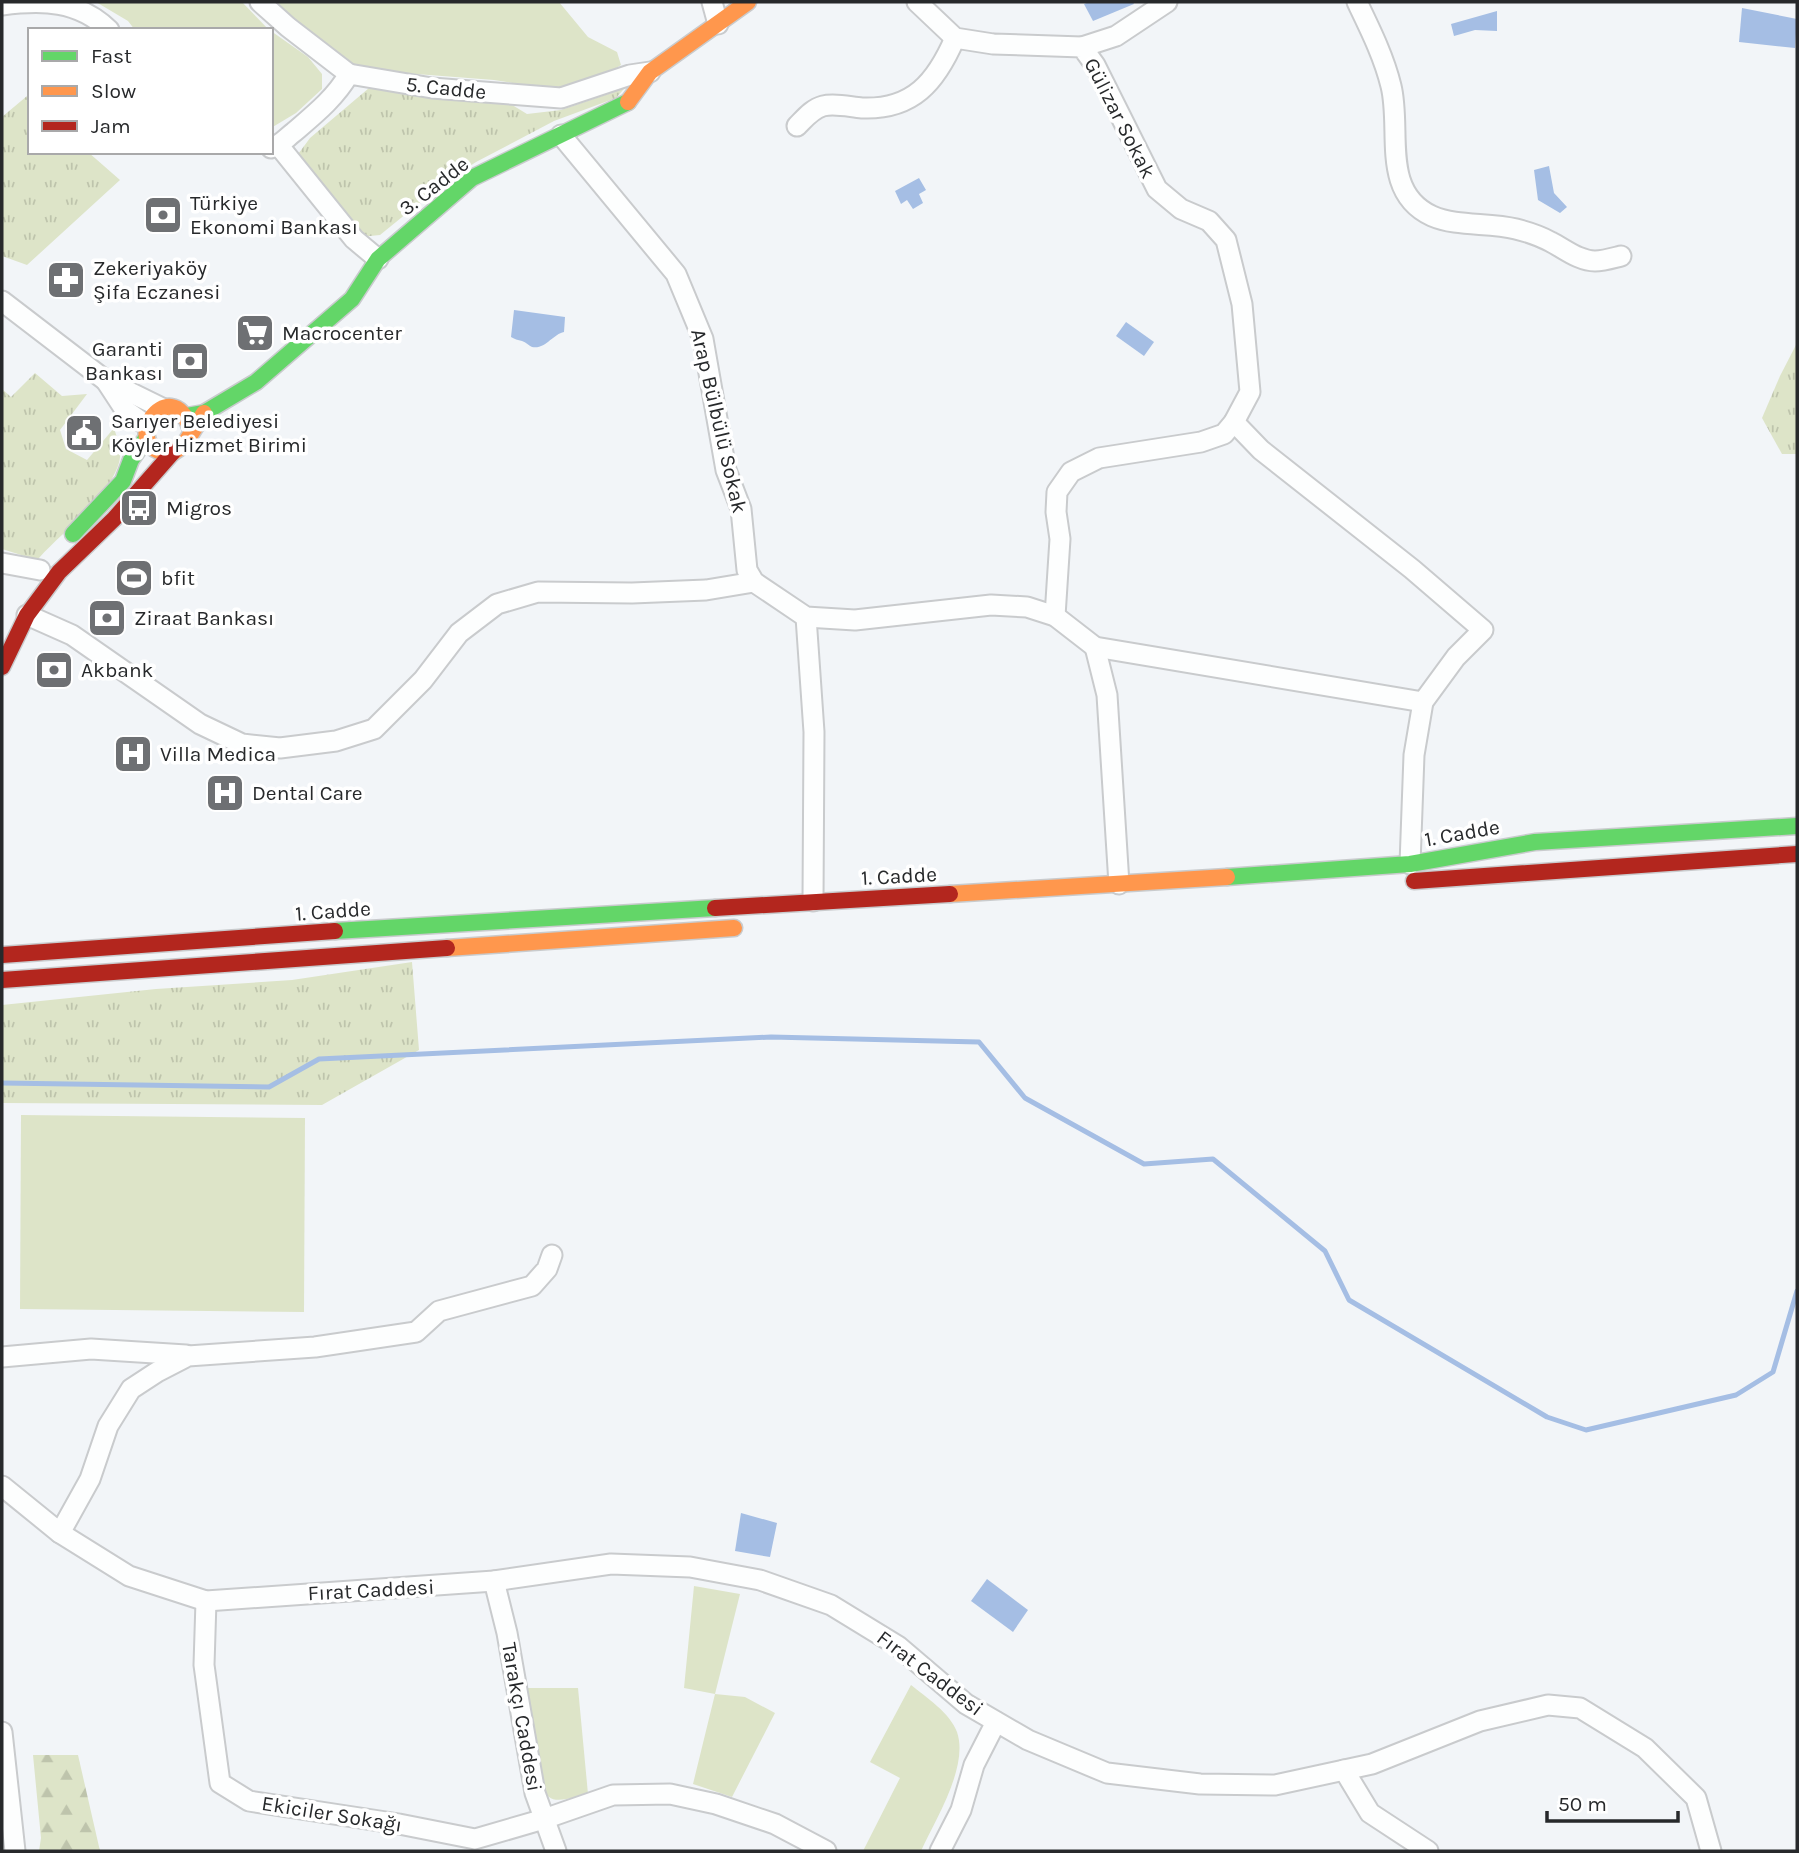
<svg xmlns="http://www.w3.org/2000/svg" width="1799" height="1853" font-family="Karla,sans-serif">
  <defs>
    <pattern id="grass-tufts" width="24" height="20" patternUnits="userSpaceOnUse" patternTransform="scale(1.75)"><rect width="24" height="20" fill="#dde4c8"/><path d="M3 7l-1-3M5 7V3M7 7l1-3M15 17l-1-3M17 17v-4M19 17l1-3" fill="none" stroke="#bec4ac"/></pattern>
    <pattern id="forest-firs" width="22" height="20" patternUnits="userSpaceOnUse" patternTransform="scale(1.75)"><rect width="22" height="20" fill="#dde4c8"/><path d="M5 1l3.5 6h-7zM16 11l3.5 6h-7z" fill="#bec4ac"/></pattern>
  </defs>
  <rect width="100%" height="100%" fill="#f2f5f8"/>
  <g fill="url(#grass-tufts)">
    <polygon points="630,82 616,98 554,121 476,162 444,183 380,235 360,237 296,157 310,138 369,88 444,100 475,97 509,103 527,114 561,110 614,92"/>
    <polygon points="27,96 30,99 30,152 88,152 120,180 27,265 2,256 2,117"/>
    <polygon points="1797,343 1797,454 1782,454 1762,418 1780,376"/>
    <path d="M 35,373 L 62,396 L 87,394 L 60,430 L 66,449 L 87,460 L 114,428 C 118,441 123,453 118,466 C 105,501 63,531 39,558 L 34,559 L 2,549 L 2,389 L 11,397 Z"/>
    <polygon points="412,962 419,1050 322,1105 2,1103 2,1005 156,989 292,980"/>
  </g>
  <polygon fill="url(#forest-firs)" points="33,1755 78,1755 100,1851 39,1851 41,1838"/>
  <g fill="#dde4c8">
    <polygon points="96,2 242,2 269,30 135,30 128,21"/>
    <polygon points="275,2 559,2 588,37 617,52 621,65 592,83 556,90 494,80 377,71 352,65 338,52 298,24"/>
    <polygon points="271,31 308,57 322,74 322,89 296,113 271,128"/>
    <polygon points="21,1115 305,1118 304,1312 20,1309"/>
    <polygon points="694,1586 740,1594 715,1694 745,1697 775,1713 732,1797 693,1784 715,1694 684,1688"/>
    <path d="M 911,1685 C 926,1697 950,1713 957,1732 C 969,1767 935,1820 921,1851 L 863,1851 L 900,1778 L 870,1762 Z"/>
    <path d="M 525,1688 L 578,1688 L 588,1794 C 578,1796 557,1804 549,1797 C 539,1789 528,1705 525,1688 Z"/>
  </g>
  <g fill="#a5bee4">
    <polygon points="1089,2 1133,2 1134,4 1093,21 1084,4"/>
    <polygon points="1742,8 1797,19 1795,48 1739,42"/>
    <polygon points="1497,11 1497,31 1475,30 1454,36 1451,24"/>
    <polygon points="1549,166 1554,193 1567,207 1560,213 1538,200 1534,170"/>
    <polygon points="919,178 926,190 919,194 923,203 913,209 907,200 901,204 895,191"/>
    <path d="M 514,310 L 565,317 L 564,332 C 553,334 545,350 532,347 C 529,346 526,342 522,341 C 518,340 514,339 511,337 Z"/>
    <polygon points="1126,322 1154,342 1144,356 1116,336"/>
    <polygon points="741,1513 777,1523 770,1557 735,1551"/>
    <polygon points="987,1579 1028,1610 1013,1632 971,1601"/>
  </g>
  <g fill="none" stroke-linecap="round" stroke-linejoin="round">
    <polyline stroke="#a5bee4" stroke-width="5" points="2,1083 269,1087 319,1059 771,1037 979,1042 1025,1098 1144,1164 1213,1159 1325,1251 1349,1300 1547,1417 1586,1430 1736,1395 1773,1372 1797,1291"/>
    <defs>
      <g id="street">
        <polyline points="260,2 288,27 349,74"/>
        <polyline points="712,2 718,24"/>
        <polyline points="917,2 955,38 993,44 1082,47 1095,65 1157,189 1181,209 1209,221 1226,240 1242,304 1250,392 1234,422 1224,434 1201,442 1099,458 1071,472 1057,492 1056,512 1060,539 1055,616"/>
        <path d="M 1357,2 C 1370,29 1384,57 1391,86 C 1402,130 1380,192 1432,216 C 1457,227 1489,222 1516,229 C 1528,232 1540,236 1551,242 C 1565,249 1579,261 1595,261 C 1603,261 1613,258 1621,256"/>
        <path d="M 2,5 C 42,0 78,0 109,30"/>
        <polyline points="1082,47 1116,36 1167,2"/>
        <path d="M 797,126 C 805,118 812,109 823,106 C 835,103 850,107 862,108 C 913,110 936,82 955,38"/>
        <polyline points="561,135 676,274 703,339 726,470 741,509 747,570 754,582 806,617 855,620 991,605 1027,607 1055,616 1095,647 1423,702"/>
        <polyline points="279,146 354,239 378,259"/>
        <path d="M 271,148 C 281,145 286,138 294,132 C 315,114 335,98 349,74 L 432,88 L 561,98 L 630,75 L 650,72"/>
        <polyline points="2,301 105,380 162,408"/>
        <polyline points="106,381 125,410 146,425"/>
        <polyline points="1234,422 1261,450 1412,569 1483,630 1456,657 1423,702 1414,755 1410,864"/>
        <polyline points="2,563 40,570"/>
        <polyline points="27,615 72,635 200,724 242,744 280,748 336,741 374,729 423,680 459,633 497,604 538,592 632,593 706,590 754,582"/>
        <polyline points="806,617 814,732 813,901"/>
        <polyline points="1095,647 1107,695 1119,884"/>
        <polyline points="2,1357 91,1349 186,1355"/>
        <polyline points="2,1486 60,1533 129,1576 206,1601 494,1581 611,1564 690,1567 760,1580 831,1605 898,1646 966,1704 1028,1740 1107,1773 1200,1784 1275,1785 1372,1764 1480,1721 1548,1705 1580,1708 1645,1748 1696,1798 1711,1851"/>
        <polyline points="60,1533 90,1479 108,1426 131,1389 157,1372 188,1356 315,1347 416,1332 439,1311 532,1286 547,1269 552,1255"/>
        <polyline points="494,1581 507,1633 535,1793 556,1851"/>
        <polyline points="206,1601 204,1665 220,1783 249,1801 399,1824 475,1839 544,1819 613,1795 670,1794 716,1804 775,1824 826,1851"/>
        <polyline points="2,1732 15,1851"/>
        <polyline points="1344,1770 1370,1813 1428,1851"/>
        <polyline points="940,1851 961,1810 974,1765 996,1722"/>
      </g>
      <g id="fast">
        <polyline points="187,416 204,413 256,382 352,299 378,259 472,178 628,102"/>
        <polyline points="73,534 123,481 131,460 147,437"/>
        <polyline points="1227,877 1410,864 1535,842 1797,826"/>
        <polyline points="335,931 715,908"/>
      </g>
      <g id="slow">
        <polyline points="628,102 650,72 748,2"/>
        <path d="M 191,430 C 170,367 114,452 172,453 L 184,445 L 204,413"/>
        <polyline points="950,894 1227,877"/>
        <polyline points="447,948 734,928"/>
      </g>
      <g id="jam">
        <polyline points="2,667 27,615 59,572 114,519 173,452"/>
        <polyline points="1414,881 1797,854"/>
        <polyline points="715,908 950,894"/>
        <polyline points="2,955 335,931"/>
        <polyline points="2,980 447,948"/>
      </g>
    </defs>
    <use href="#street" stroke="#c9cbcd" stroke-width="23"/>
    <use href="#fast" stroke="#c9cbcd" stroke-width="19"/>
    <use href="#slow" stroke="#c9cbcd" stroke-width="19"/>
    <use href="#jam" stroke="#c9cbcd" stroke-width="19"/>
    <use href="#street" stroke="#fdfefe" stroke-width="19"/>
    <use href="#fast" stroke="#63d668" stroke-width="16"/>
    <use href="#slow" stroke="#ff974d" stroke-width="16"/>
    <use href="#jam" stroke="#b3261e" stroke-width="16"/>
  </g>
  <defs>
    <symbol id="bank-square" viewBox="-11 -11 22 22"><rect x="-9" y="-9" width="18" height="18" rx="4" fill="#6e7073" stroke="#fff"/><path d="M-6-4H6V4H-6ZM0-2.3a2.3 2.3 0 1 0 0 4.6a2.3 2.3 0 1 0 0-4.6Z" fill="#fff"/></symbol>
    <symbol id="pharmacy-square" viewBox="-11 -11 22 22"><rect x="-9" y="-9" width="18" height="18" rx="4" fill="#6e7073" stroke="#fff"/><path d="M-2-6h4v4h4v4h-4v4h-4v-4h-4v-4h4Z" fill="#fff"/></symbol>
    <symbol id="supermarket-square" viewBox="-11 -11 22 22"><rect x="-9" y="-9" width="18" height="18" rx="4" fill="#6e7073" stroke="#fff"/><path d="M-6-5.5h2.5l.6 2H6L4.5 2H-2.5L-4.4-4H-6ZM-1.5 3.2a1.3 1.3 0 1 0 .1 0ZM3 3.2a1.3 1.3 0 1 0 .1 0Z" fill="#fff"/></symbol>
    <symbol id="civic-square" viewBox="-11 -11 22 22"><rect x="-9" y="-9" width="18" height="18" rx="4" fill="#6e7073" stroke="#fff"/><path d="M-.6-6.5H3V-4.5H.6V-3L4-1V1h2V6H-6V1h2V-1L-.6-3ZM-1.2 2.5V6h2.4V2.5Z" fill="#fff"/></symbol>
    <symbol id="bus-square" viewBox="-11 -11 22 22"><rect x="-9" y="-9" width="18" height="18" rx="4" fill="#6e7073" stroke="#fff"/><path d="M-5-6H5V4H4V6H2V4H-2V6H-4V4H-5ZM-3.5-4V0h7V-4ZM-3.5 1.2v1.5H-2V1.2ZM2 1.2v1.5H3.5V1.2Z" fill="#fff"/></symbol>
    <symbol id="stadium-square" viewBox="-11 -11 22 22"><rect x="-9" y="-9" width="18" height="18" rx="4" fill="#6e7073" stroke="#fff"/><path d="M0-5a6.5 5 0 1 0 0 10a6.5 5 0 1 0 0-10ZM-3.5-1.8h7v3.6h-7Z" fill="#fff"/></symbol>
    <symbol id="hospital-square" viewBox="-11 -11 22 22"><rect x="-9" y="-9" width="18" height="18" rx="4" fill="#6e7073" stroke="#fff"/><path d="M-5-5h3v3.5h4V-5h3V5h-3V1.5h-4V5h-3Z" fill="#fff"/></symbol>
  </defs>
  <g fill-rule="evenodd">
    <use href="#bank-square" x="141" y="193" width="44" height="44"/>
    <use href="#pharmacy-square" x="44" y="258" width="44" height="44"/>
    <use href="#supermarket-square" x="233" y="311" width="44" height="44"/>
    <use href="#bank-square" x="168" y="339" width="44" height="44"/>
    <use href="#civic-square" x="62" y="411" width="44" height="44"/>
    <use href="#bus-square" x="117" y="486" width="44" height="44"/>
    <use href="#stadium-square" x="112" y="556" width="44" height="44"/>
    <use href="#bank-square" x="85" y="596" width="44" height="44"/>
    <use href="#bank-square" x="32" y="648" width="44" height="44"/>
    <use href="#hospital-square" x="111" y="732" width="44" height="44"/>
    <use href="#hospital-square" x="203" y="771" width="44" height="44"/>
  </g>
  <g text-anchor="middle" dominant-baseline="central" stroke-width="7" stroke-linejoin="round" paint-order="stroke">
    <g font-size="21" fill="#27292b" stroke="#fff">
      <text transform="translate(446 88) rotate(6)">5. Cadde</text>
      <text transform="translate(1120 118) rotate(63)">Gülizar Sokak</text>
      <text transform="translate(434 186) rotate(-38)">3. Cadde</text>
      <text transform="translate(719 421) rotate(77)">Arap Bülbülü Sokak</text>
      <text transform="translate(1462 833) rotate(-10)">1. Cadde</text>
      <text transform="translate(899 876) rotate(-3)">1. Cadde</text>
      <text transform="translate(333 911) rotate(-4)">1. Cadde</text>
      <text transform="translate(371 1590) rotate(-3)">Fırat Caddesi</text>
      <text transform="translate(930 1673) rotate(37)">Fırat Caddesi</text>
      <text transform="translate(522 1717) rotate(80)">Tarakçı Caddesi</text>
      <text transform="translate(332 1814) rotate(9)">Ekiciler Sokağı</text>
    </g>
    <g font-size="21" fill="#27292b" stroke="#fff" text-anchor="start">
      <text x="190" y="203">Türkiye<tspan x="190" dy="24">Ekonomi Bankası</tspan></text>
      <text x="93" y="268">Zekeriyaköy<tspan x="93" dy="24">Şifa Eczanesi</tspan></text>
      <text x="282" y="333">Macrocenter</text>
      <text x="163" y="349" text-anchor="end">Garanti<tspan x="163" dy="24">Bankası</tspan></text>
      <text x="111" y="421">Sarıyer Belediyesi<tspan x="111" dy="24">Köyler Hizmet Birimi</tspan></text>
      <text x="166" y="508">Migros</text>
      <text x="161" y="578">bfit</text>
      <text x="134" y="618">Ziraat Bankası</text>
      <text x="81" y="670">Akbank</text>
      <text x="160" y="754">Villa Medica</text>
      <text x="252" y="793">Dental Care</text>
    </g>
  </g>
  <rect width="1799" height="1853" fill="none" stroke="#27292b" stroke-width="7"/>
  <rect x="28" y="28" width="245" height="126" fill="#ffffff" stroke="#a9a9aa" stroke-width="2"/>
  <rect x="42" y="51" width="35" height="10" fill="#63d668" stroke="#a9a9aa" stroke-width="2"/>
  <text x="91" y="63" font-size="21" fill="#27292b">Fast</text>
  <rect x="42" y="86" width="35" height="10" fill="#ff974d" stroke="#a9a9aa" stroke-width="2"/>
  <text x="91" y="98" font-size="21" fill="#27292b">Slow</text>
  <rect x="42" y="121" width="35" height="10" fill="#b3261e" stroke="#a9a9aa" stroke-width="2"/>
  <text x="91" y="133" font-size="21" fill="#27292b">Jam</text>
  <path d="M1547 1811v10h131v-10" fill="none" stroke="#27292b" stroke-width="3.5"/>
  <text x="1558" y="1811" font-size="21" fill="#27292b" stroke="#ffffff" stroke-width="5" paint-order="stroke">50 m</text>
</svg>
